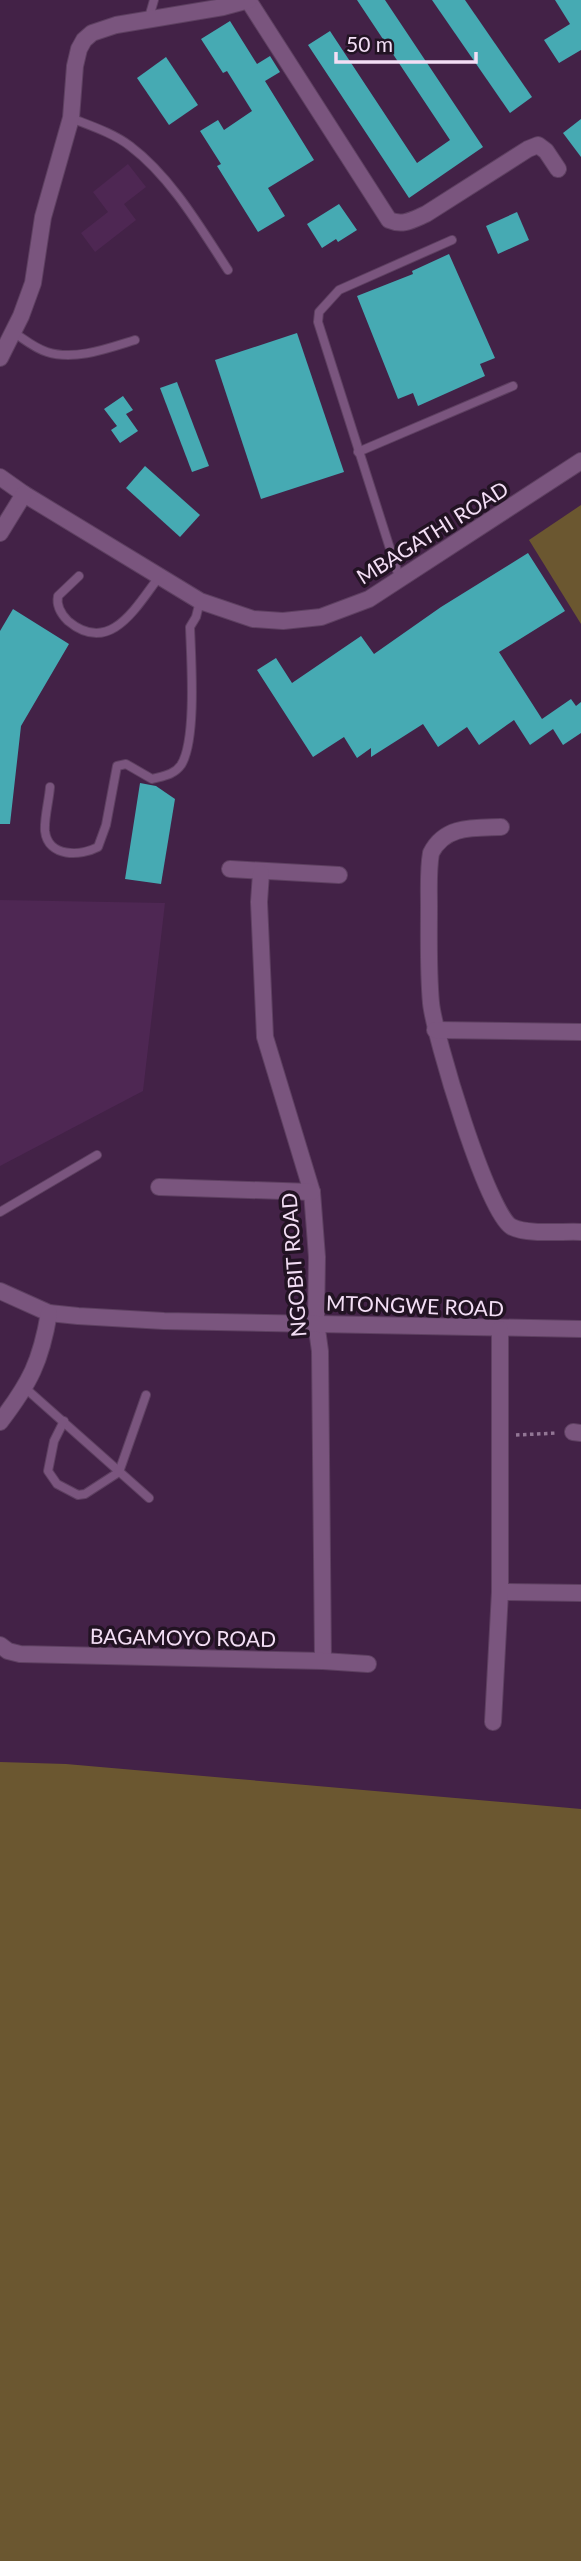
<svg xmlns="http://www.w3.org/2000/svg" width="581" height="2561" font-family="Lato,sans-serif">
  <rect width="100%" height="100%" fill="#432247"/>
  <g fill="#4e2753">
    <polygon points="128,164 146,187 124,204 136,220 95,252 81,233 108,212 93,192"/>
    <polygon points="0,900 165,903 143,1091 0,1166"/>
  </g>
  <g fill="#6b5730">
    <polygon points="581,505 581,624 529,540"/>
    <polygon points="0,1762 66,1764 581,1809 581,2561 0,2561"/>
  </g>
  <g fill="#46aab3">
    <polygon points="357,0 385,0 483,147 409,198 308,45 330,31 417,163 450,140"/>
    <polygon points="432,0 465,0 532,97 510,113"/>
    <polygon points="555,0 581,0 581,50 559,63 544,40 570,24"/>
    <polygon points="230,21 257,64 270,56 280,72 265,81 314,160 268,188 285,216 258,232 217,166 221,164 200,131 218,120 224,130 252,111 227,71 223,73 201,39"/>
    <polygon points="166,57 198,105 169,125 137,78"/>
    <polygon points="581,119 581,157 563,133"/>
    <polygon points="339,204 357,230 338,242 336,239 322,248 307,224"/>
    <polygon points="517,212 529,240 498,254 486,226"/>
    <polygon points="449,254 495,358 480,364 485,376 418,406 413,393 398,399 357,296 413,274 412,271"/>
    <polygon points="297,333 344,472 261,499 215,360"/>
    <polygon points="177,382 209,466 192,472 160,388"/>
    <polygon points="123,396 133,410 126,414 138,431 120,443 111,430 117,426 104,409"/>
    <polygon points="145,466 200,515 180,537 126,488"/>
    <polygon points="528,553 565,611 499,652 542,719 571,699 576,706 581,702 581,733 563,745 553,729 530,745 514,720 479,745 467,727 438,747 423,724 371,757 371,748 357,758 344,737 313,757 257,670 276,658 292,683 361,636 374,654 441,607"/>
    <polygon points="13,609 69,644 21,726 10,824 0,824 0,631"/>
    <polygon points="140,783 156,786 175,799 161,884 125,879"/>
  </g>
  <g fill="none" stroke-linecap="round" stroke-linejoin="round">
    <defs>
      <g id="lane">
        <polyline points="148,21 154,0"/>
        <path d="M 71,118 C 91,126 113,133 130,146 C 171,177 200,227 228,270"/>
        <path d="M 13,332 C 24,339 34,348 47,352 C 75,361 109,348 135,340"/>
        <polyline points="358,452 513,386"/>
        <path d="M 79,576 L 58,596 C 56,606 61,614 68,621 C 110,656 136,607 159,577"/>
        <polyline points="400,580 318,322 319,312 339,290 452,240"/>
        <path d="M 50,787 C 49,801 44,818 45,831 C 48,858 81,856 98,847 L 106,825 L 117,766 L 126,764 L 152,779 C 163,776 174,775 181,765 C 197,740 191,657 190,627 L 196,617 L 200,601"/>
        <polyline points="0,1212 97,1155"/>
        <polyline points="24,1387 149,1498"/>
        <polyline points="64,1421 54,1441 48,1471 57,1484 78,1495 85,1494 119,1472 146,1395"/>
      </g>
      <g id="street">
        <path d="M 248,0 L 389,220 C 403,226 412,220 426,214 L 528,149 L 538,145 L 546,151 L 558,169"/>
        <polyline points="0,358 21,316 33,283 43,217 71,118 75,66 79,49 84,40 92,33 116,25 223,7 249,0"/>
        <polyline points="0,477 24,494 200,601 253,619 283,621 321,617 369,599 581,461"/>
        <polyline points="0,533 24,494"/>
        <path d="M 501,827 C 474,828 445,825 431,853 C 428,870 429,888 429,906 C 429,938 428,970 431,1003 C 434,1034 488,1216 512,1227 C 528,1235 563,1231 581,1232"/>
        <polyline points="230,869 339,875"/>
        <polyline points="261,873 259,902 265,1037 312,1192 317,1257 316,1322 320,1351 323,1661"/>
        <polyline points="435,1030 581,1032"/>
        <polyline points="159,1187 312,1192"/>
        <polyline points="0,1291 49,1313 78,1316 164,1321 581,1329"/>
        <path d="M 0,1422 C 30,1383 41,1361 49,1313"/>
        <polyline points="573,1432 581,1433"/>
        <polyline points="500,1592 581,1593"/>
        <polyline points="0,1645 8,1651 20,1654 323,1661 368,1664"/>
        <polyline points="493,1722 500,1592 500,1329"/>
      </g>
    </defs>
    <use href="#lane" stroke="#5e4061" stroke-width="10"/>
    <use href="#street" stroke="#5e4061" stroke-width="18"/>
    <polyline stroke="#927695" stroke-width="3.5" stroke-dasharray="3.5 3.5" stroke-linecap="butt" points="516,1435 557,1433"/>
    <use href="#lane" stroke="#7a557e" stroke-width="8"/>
    <use href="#street" stroke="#7a557e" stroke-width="16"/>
  </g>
  <g text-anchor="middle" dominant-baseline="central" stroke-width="7" stroke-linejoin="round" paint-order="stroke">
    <g font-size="21" fill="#f3def5" stroke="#221323">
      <text transform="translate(432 532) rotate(-32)">MBAGATHI ROAD</text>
      <text transform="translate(293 1265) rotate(-94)">NGOBIT ROAD</text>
      <text transform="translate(415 1305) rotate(2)">MTONGWE ROAD</text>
      <text transform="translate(183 1637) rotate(1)">BAGAMOYO ROAD</text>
    </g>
  </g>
  <path d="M336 52v10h140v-10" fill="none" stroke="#f3def5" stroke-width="3.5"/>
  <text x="346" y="52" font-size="21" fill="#f3def5" stroke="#221323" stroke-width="5" paint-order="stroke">50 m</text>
</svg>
